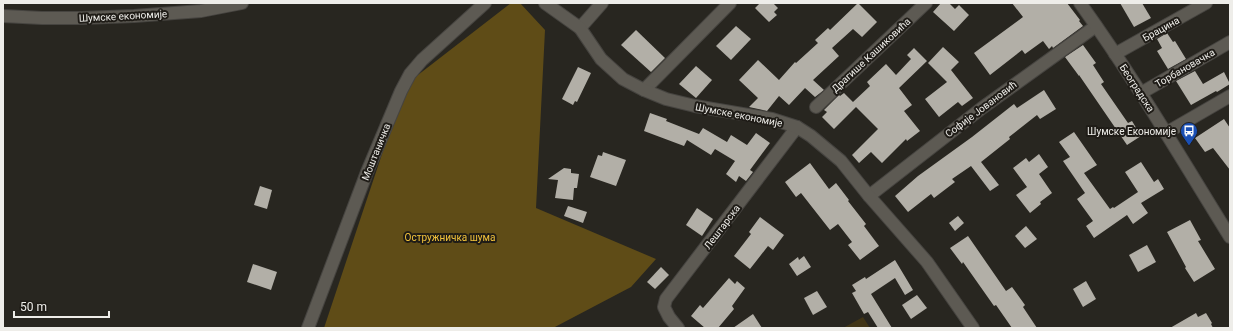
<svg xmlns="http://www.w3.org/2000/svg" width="1233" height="331" font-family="Roboto,sans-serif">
  <rect width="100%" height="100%" fill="#282620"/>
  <polygon fill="#413517" points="863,317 870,328 843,328"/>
  <polygon fill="#5f4c17" points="511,3 520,3 545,30 536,208 656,259 631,287 553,328 324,328 405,85"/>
  <g fill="#b2afa7">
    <polygon points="760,3 773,3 778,8 774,12 777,15 769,22 755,8"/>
    <polygon points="858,3 877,22 862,37 853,29 832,48 839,56 813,80 824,90 815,97 805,88 789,105 779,96 767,111 749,107 758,98 739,80 758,60 779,80 795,62 796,63 818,43 815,40 828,28 830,30"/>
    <polygon points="941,3 949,3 955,9 959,5 969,15 954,31 933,12"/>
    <polygon points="1012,3 1067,3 1080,20 1079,21 1083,26 1053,48 1052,46 1049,49 1043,41 1025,54 1022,50 990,75 974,53 1023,17"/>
    <polygon points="1120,3 1142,3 1151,18 1134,27"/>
    <polygon points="736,26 751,39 731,60 716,46"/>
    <polygon points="636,30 665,58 651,72 621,45"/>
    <polygon points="1167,33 1173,42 1175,41 1186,59 1168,69 1157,51 1162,48 1157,39"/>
    <polygon points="1083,45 1096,63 1093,65 1104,82 1101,84 1128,123 1132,121 1141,136 1127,145 1079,75 1079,76 1065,57"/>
    <polygon points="943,47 959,62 951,70 973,98 962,106 958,102 939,117 925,99 947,82 928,63"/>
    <polygon points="914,48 927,61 899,88 912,105 904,111 920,131 907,141 906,139 882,163 871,152 859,163 852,155 878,129 856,107 834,129 822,117 827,112 824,110 839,95 840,96 844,93 853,102 870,86 867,82 886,64 896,75 911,59 907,55"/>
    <polygon points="696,66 712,80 696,98 679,84"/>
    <polygon points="578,67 591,73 577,102 575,101 573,105 562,99"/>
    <polygon points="1195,71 1203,84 1224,72 1230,84 1217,92 1216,91 1191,105 1176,81"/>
    <polygon points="1044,90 1056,109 1040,119 1037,115 1009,137 1010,139 981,162 999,185 990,191 971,166 952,179 955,182 934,198 931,194 908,212 895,196 918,176 972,137 1014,104 1017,108"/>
    <polygon points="650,113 667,119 666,121 699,134 703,128 727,142 731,135 747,145 756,133 770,143 750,170 753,172 746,181 739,176 736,182 726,174 735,161 715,149 711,155 687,140 684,146 644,131"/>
    <polygon points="1224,119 1230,128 1230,170 1213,148 1205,152 1195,138"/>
    <polygon points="1074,132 1097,165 1084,173 1110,209 1113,207 1114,208 1138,192 1125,172 1141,162 1154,182 1158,179 1164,189 1141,203 1148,213 1133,224 1127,215 1094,238 1086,226 1093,221 1077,199 1085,193 1063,161 1070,157 1059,142"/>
    <polygon points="603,152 626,160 616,186 590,177 598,155 602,156"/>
    <polygon points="1039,154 1048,167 1039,174 1052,193 1040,202 1041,204 1030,213 1016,195 1027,187 1013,168 1026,158 1029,162"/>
    <polygon points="810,163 829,189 836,183 849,200 848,201 866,224 864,226 879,246 860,260 848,245 852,242 838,224 830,230 801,193 796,197 785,182"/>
    <polygon points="564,168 571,169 571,173 579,174 577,188 574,188 573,200 555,198 558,180 548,179"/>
    <polygon points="260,186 272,190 267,209 254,205"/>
    <polygon points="568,206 587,212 583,223 564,216"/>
    <polygon points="697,208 713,219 702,236 686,225"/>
    <polygon points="958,216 964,223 955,231 949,223"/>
    <polygon points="760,217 784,235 773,250 768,246 750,269 734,256 751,234 749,232"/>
    <polygon points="1190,220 1201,240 1198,241 1215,269 1194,282 1185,268 1186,267 1167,232"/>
    <polygon points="1026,226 1037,239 1025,248 1015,236"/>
    <polygon points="968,236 1006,291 1012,287 1025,305 1023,307 1037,328 1012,328 996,305 994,306 963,262 962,264 950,248"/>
    <polygon points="1147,245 1156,262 1138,272 1129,255"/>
    <polygon points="804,256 811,267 797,276 789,264 798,257 799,260"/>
    <polygon points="895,260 913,290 905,295 895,278 871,294 892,328 878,328 868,312 864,314 852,293 856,291 852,285 865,277 866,279"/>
    <polygon points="253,264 277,272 271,290 247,282"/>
    <polygon points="661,267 669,275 655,289 647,282"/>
    <polygon points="729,278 735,284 737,281 745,288 732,306 734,309 718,328 705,328 691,316 700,305 703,308"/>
    <polygon points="1086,281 1096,299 1083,307 1073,289"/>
    <polygon points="817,291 827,307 813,315 804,298"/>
    <polygon points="917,295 927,308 911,319 902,305"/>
    <polygon points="1196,313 1198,317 1206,313 1212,323 1211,324 1213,328 1170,328"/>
    <polygon points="753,314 762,328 733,328"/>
  </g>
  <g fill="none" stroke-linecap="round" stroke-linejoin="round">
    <defs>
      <g id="street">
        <polyline points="580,28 602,3"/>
        <polyline points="1115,54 1206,3"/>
        <polyline points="644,90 730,3"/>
        <polyline points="1141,93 1230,42"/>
        <polyline points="816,107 926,3"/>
        <polyline points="1166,133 1230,96"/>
        <polyline points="869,196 982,108 1096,26"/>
        <polyline points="308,328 367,172 401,91 410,74 422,60 485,3"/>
        <polyline points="678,328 669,317 664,307 666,299 797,127"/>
      </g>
      <g id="secondary">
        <polyline points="545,3 580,28 601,59 623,79 644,90 666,99 695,106 772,119 797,127 811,136 841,161 869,196 927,262 973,328"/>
        <path d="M 1080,3 C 1134,78 1181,158 1230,237"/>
        <polyline points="3,16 42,18 82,18 134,16 201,11 242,3"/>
      </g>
    </defs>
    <use href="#street" stroke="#464440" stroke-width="14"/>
    <use href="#secondary" stroke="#464440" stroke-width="14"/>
    <use href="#street" stroke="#5d5a53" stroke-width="12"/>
    <use href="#secondary" stroke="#5d5a53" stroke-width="12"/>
  </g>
  <defs>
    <symbol id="bus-pin" viewBox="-11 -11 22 30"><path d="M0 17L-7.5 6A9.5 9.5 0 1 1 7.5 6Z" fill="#1a4fb4" stroke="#1f1c17"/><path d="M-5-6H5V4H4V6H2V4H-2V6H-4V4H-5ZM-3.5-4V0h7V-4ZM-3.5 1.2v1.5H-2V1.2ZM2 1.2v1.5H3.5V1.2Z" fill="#fff"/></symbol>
  </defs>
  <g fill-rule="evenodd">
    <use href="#bus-pin" x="1179" y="121" width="20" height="27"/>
  </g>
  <g text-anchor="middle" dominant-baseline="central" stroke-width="4" stroke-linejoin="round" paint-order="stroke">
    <g font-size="10" fill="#eeede9" stroke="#1f1c17">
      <text transform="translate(123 16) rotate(-3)">Шумске економије</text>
      <text transform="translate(1161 29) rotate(-29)">Брацина</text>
      <text transform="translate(871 55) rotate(-43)">Драгише Кашиковића</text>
      <text transform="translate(1185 68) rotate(-30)">Торбановачка</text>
      <text transform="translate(1137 88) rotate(57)">Београдска</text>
      <text transform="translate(981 109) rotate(-37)">Софије Јовановић</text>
      <text transform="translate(739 115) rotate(11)">Шумске економије</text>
      <text transform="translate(376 152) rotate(-68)">Моштаничка</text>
      <text transform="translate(722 227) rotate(-53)">Лештарска</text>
    </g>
    <g font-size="10" fill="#eeede9" stroke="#1f1c17" text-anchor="end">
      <text x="1176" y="131">Шумске Економије</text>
    </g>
    <g font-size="10" fill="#f3c33b" stroke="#1f1c17">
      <text x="450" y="237">Остружничка шума</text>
    </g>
  </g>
  <rect width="1233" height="331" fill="none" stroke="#eeede9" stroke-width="8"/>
  <path d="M14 311v6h95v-6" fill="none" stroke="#eeede9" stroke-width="2"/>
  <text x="20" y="311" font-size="12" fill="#eeede9" stroke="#1f1c17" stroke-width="3" paint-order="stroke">50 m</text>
</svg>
